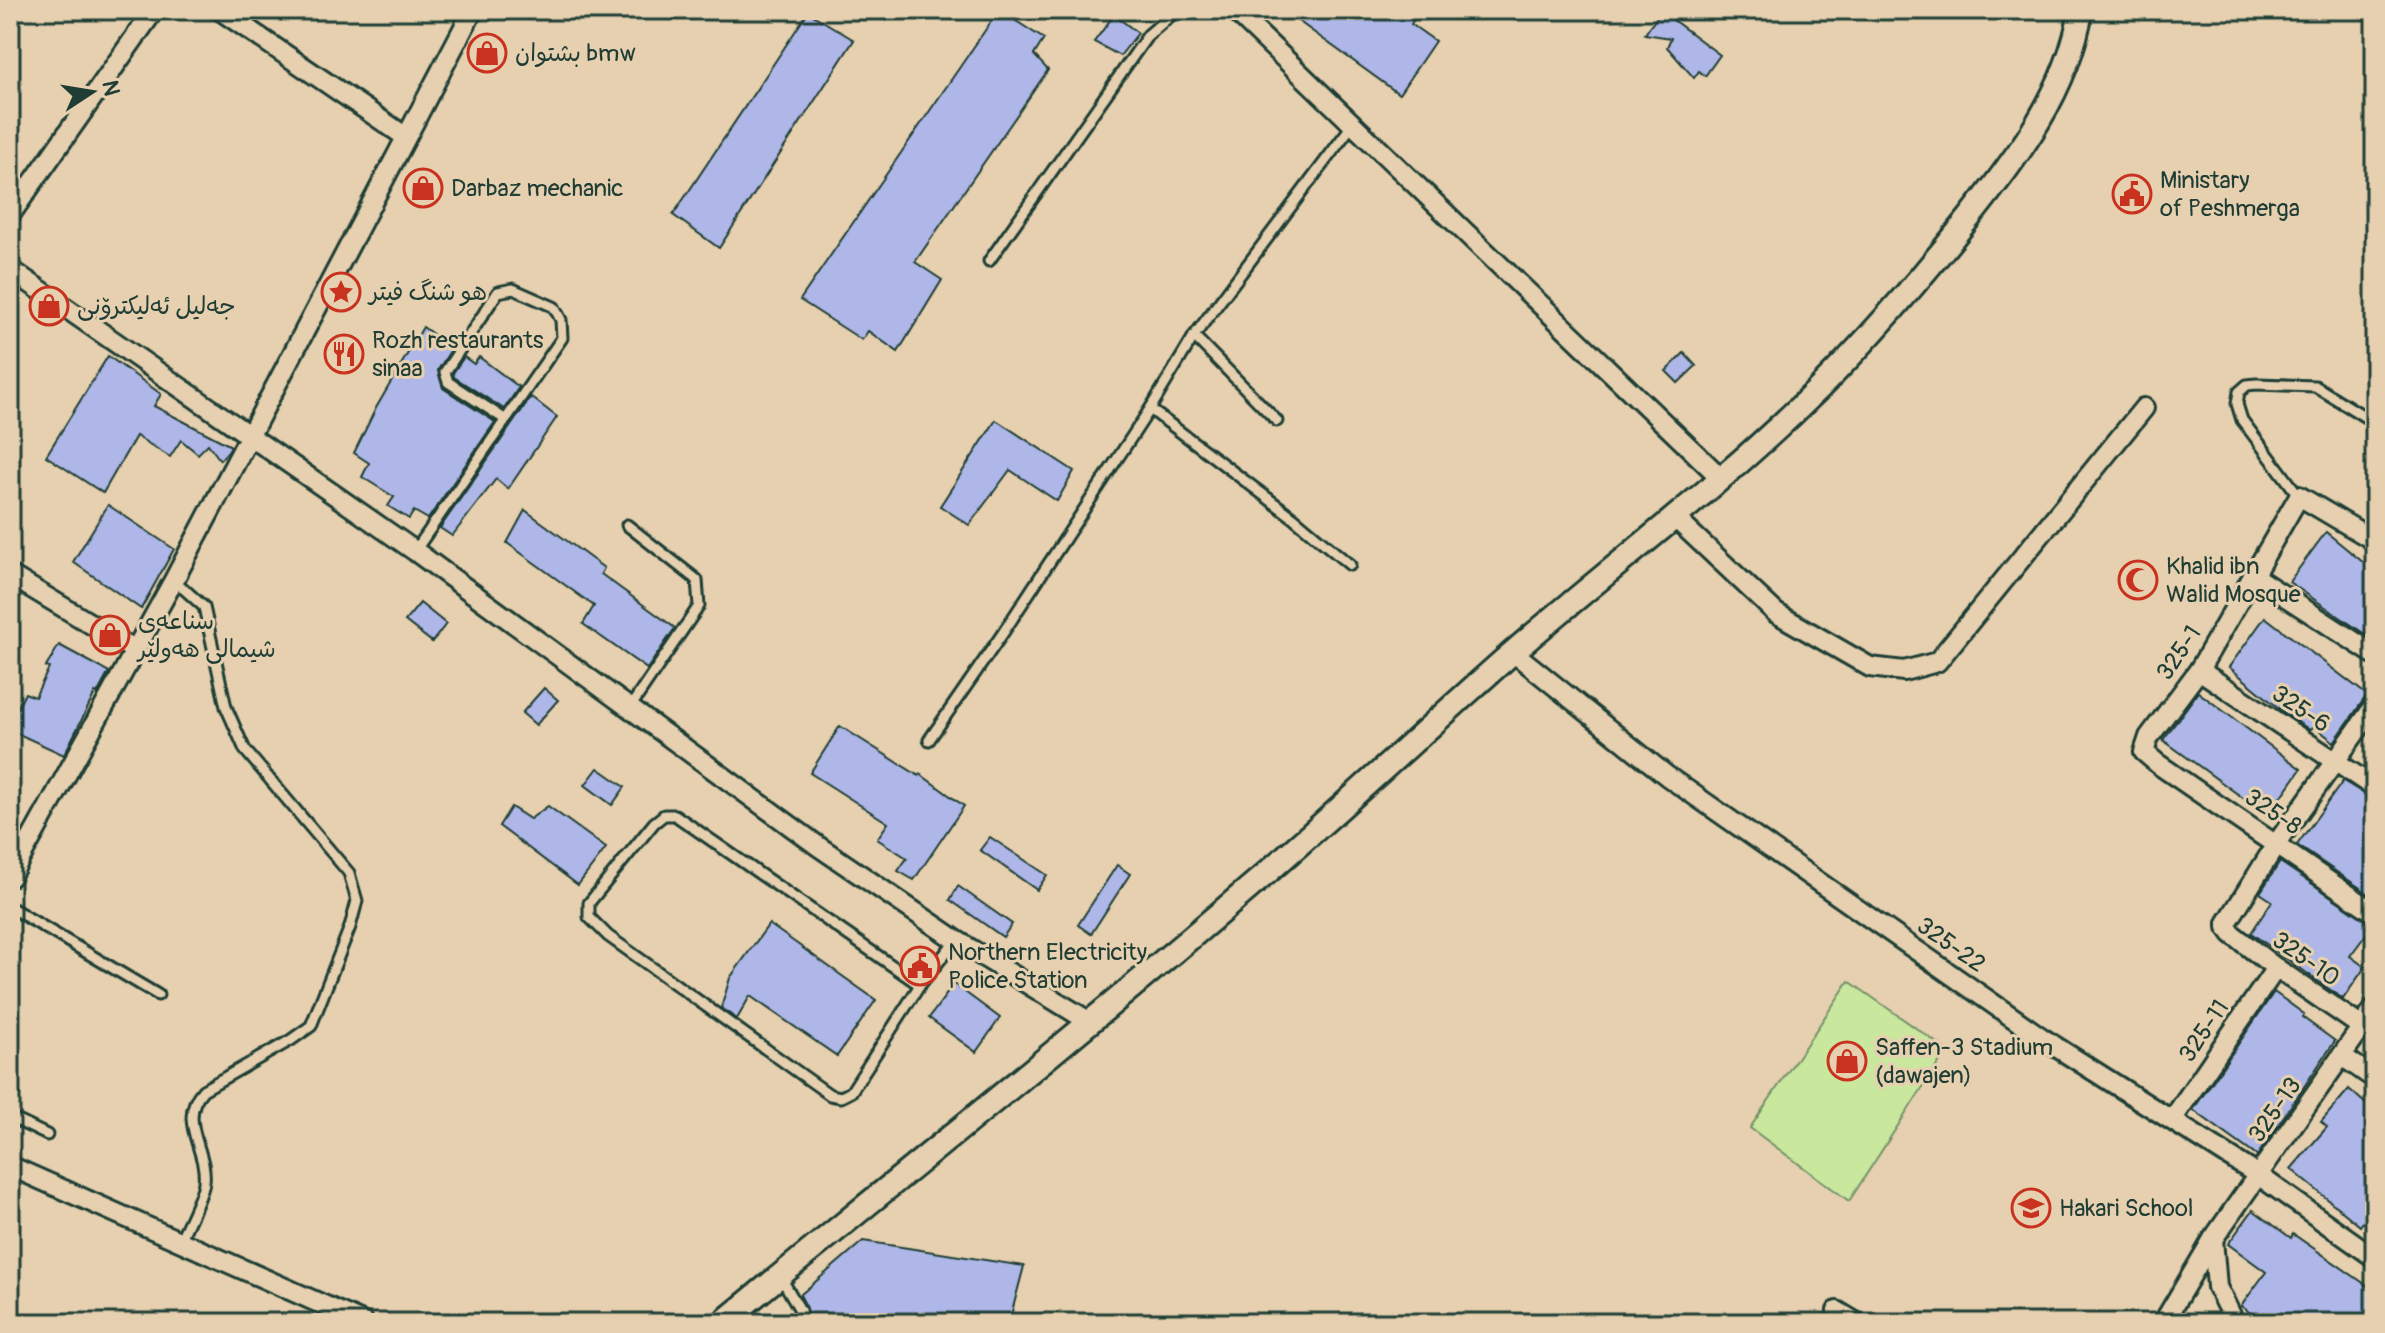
<svg xmlns="http://www.w3.org/2000/svg" width="2385" height="1333" font-family="Pangolin,'Playpen Sans Arabic',sans-serif">
  <rect width="100%" height="100%" fill="#e6d0af"/>
  <filter id="ink" filterUnits="userSpaceOnUse"><feTurbulence type="fractalNoise" baseFrequency=".0125" numOctaves="2"/><feDisplacementMap in="SourceGraphic" scale="16" xChannelSelector="R" yChannelSelector="G"/><feConvolveMatrix kernelMatrix="1 2 1 2 8 2 1 2 1" color-interpolation-filters="sRGB"/></filter>
  <g filter="url(#ink)">
    <polygon fill="#cae79e" stroke="#749269" stroke-width="2" points="1849,981 1947,1050 1849,1201 1750,1128"/>
    <g fill="#aeb7e7" stroke="#1f3d34" stroke-width="2">
      <polygon points="999,10 1044,39 1034,55 1048,70 915,262 942,280 898,352 868,331 862,340 800,300"/>
      <polygon points="1283,10 1420,10 1411,24 1435,41 1399,94"/>
      <polygon points="1661,11 1720,55 1705,76 1699,71 1694,78 1667,47 1671,38 1645,34"/>
      <polygon points="808,12 854,40 719,248 673,215"/>
      <polygon points="1114,15 1138,33 1120,56 1094,42"/>
      <polygon points="423,327 452,348 438,370 443,388 495,422 428,519 414,511 409,519 388,506 394,497 362,477 369,463 354,453 376,408"/>
      <polygon points="1684,353 1696,366 1678,383 1666,371"/>
      <polygon points="108,356 161,394 154,406 231,446 228,451 220,460 208,444 198,454 181,440 170,457 136,436 103,493 46,456"/>
      <polygon points="464,357 474,364 479,357 519,387 504,409 454,377 453,373"/>
      <polygon points="531,397 557,417 508,489 496,479 452,536 440,528"/>
      <polygon points="996,420 1074,471 1057,501 1010,470 969,525 940,506"/>
      <polygon points="108,505 174,549 141,609 73,562"/>
      <polygon points="525,510 604,568 601,574 675,628 647,669 583,624 594,606 507,543"/>
      <polygon points="2326,532 2375,572 2375,641 2289,582"/>
      <polygon points="420,603 446,624 432,642 405,621"/>
      <polygon points="2265,617 2367,695 2334,742 2314,726 2310,730 2286,714 2229,667"/>
      <polygon points="59,645 109,672 97,694 95,693 64,755 10,730 10,723 25,693 35,697 49,668 46,667"/>
      <polygon points="544,688 558,700 536,725 522,713"/>
      <polygon points="2198,692 2301,769 2268,816 2163,740"/>
      <polygon points="840,726 919,776 920,774 964,806 914,880 898,871 907,858 877,839 888,823 810,773"/>
      <polygon points="598,768 625,787 612,805 585,785"/>
      <polygon points="2343,781 2375,800 2375,898 2297,845"/>
      <polygon points="548,806 606,848 578,885 499,826 511,807 530,819"/>
      <polygon points="990,837 1047,875 1037,890 980,850"/>
      <polygon points="2280,862 2373,925 2350,956 2365,967 2343,999 2251,933 2272,901 2260,893"/>
      <polygon points="1117,865 1130,874 1091,934 1078,925"/>
      <polygon points="958,886 1012,924 1003,937 950,900"/>
      <polygon points="769,924 876,1000 837,1056 750,996 737,1019 721,1008 730,978"/>
      <polygon points="954,984 1000,1018 976,1052 929,1018"/>
      <polygon points="2274,992 2304,1014 2302,1017 2335,1041 2257,1156 2193,1110"/>
      <polygon points="2349,1089 2375,1112 2375,1232 2363,1222 2360,1226 2291,1169 2327,1127 2321,1122"/>
      <polygon points="2253,1210 2291,1238 2293,1234 2375,1291 2375,1323 2264,1323 2241,1306 2266,1272 2228,1244"/>
      <polygon points="863,1241 1024,1266 1009,1323 809,1323 807,1308 800,1295"/>
    </g>
    <g fill="none" stroke-linecap="round" stroke-linejoin="round">
      <defs>
        <g id="service">
          <polyline points="989,261 1148,35 1177,10"/>
          <polyline points="1194,336 1277,421"/>
          <polyline points="1150,409 1294,518 1350,565"/>
          <polyline points="2299,496 2242,420 2237,404 2239,392 2247,385 2257,384 2315,386 2375,423"/>
          <polyline points="627,525 697,580 699,606 629,709"/>
          <polyline points="415,551 562,338 561,320 554,307 513,289 498,292 445,372 448,382 506,420"/>
          <path d="M 174,580 L 204,607 L 226,707 L 245,750 L 349,873 L 357,901 L 350,927 L 311,1026 L 291,1040 L 203,1090 C 176,1120 208,1150 204,1182 C 203,1195 186,1227 180,1241"/>
          <polyline points="929,740 1003,633 1150,409 1194,336 1353,124"/>
          <polyline points="10,907 158,995"/>
          <polyline points="920,985 675,815 664,815 654,823 589,903 589,917 608,936 830,1095 841,1097 851,1092 920,985 956,940"/>
          <polyline points="10,1117 47,1135"/>
          <polyline points="780,1276 800,1310 802,1323"/>
        </g>
        <g id="minor">
          <polyline points="220,10 406,137"/>
          <polyline points="1234,10 1721,478"/>
          <polyline points="10,215 154,10"/>
          <polyline points="10,269 415,551 818,846 956,940 1090,1022"/>
          <polyline points="1674,517 1776,613 1870,667 1904,671 1937,662 2144,408"/>
          <polyline points="2375,541 2299,496 2199,670 2149,737 2144,752 2158,764 2375,913"/>
          <polyline points="10,575 134,650"/>
          <polyline points="2255,577 2375,655"/>
          <polyline points="1513,652 1667,776 2042,1038 2258,1175 2375,1258"/>
          <polyline points="2199,670 2375,788"/>
          <polyline points="10,877 174,580 473,10"/>
          <polyline points="2362,1027 2276,968 2232,934 2227,927 2227,923 2277,843 2375,705"/>
          <polyline points="2342,1056 2375,1079"/>
          <polyline points="2172,1120 2276,968"/>
          <polyline points="10,1166 364,1323"/>
          <polyline points="2213,1239 2217,1287 2235,1323"/>
          <polyline points="1837,1311 1857,1323"/>
          <polyline points="2163,1323 2213,1239 2375,1008"/>
        </g>
        <path id="tertiary" d="M 722,1323 C 903,1175 1085,1029 1262,877 C 1344,806 1423,732 1504,660 C 1603,573 1709,495 1803,404 C 1863,347 1917,283 1969,218 C 2018,156 2068,91 2081,10"/>
      </defs>
      <use href="#service" stroke="#1f3d34" stroke-width="15"/>
      <use href="#minor" stroke="#1f3d34" stroke-width="24"/>
      <use href="#tertiary" stroke="#1f3d34" stroke-width="28"/>
      <use href="#service" stroke="#e6d0af" stroke-width="9"/>
      <use href="#minor" stroke="#e6d0af" stroke-width="18"/>
      <use href="#tertiary" stroke="#e6d0af" stroke-width="22"/>
    </g>
  </g>
  <defs>
    <symbol id="shop-ring" viewBox="-11 -11 22 22"><circle r="9.5" fill="#e6d0af" stroke="#c8321e" stroke-width="1.5"/><path d="M-5-2.5h2.3a2.7 3.5 0 0 1 5.4 0H5L5.5 6h-11ZM-1.5-2.5h3a1.5 2.3 0 0 0-3 0Z" fill="#c8321e"/></symbol>
    <symbol id="civic-ring" viewBox="-11 -11 22 22"><circle r="9.5" fill="#e6d0af" stroke="#c8321e" stroke-width="1.5"/><path d="M-.6-6.5H3V-4.5H.6V-3L4-1V1h2V6H-6V1h2V-1L-.6-3ZM-1.2 2.5V6h2.4V2.5Z" fill="#c8321e"/></symbol>
    <symbol id="sight-ring" viewBox="-11 -11 22 22"><circle r="9.5" fill="#e6d0af" stroke="#c8321e" stroke-width="1.5"/><path d="M0-6L1.8-2.2L6-1.7L2.9 1.2L3.7 5.4L0 3.3L-3.7 5.4L-2.9 1.2L-6-1.7L-1.8-2.2Z" fill="#c8321e"/></symbol>
    <symbol id="restaurant-ring" viewBox="-11 -11 22 22"><circle r="9.5" fill="#e6d0af" stroke="#c8321e" stroke-width="1.5"/><path d="M-5-6h1v4h1v-4h1v4h1v-4h1v5L-1.5 .5V6h-2V.5L-5-1ZM5-6V6H3V1.5H1.5Q1.5-4 5-6Z" fill="#c8321e"/></symbol>
    <symbol id="mosque-ring" viewBox="-11 -11 22 22"><circle r="9.5" fill="#e6d0af" stroke="#c8321e" stroke-width="1.5"/><path d="M3.5-4.9A6 6 0 1 0 3.5 4.9A5 5 0 1 1 3.5-4.9Z" fill="#c8321e"/></symbol>
    <symbol id="school-ring" viewBox="-11 -11 22 22"><circle r="9.5" fill="#e6d0af" stroke="#c8321e" stroke-width="1.5"/><path d="M0-5L7-2L0 1L-7-2ZM-4 1L0 2.5L4 1V4Q0 6-4 4Z" fill="#c8321e"/></symbol>
  </defs>
  <g fill-rule="evenodd">
    <use href="#shop-ring" x="465" y="31" width="44" height="44"/>
    <use href="#shop-ring" x="401" y="166" width="44" height="44"/>
    <use href="#civic-ring" x="2110" y="172" width="44" height="44"/>
    <use href="#sight-ring" x="319" y="270" width="44" height="44"/>
    <use href="#shop-ring" x="27" y="284" width="44" height="44"/>
    <use href="#restaurant-ring" x="322" y="332" width="44" height="44"/>
    <use href="#mosque-ring" x="2116" y="558" width="44" height="44"/>
    <use href="#shop-ring" x="88" y="613" width="44" height="44"/>
    <use href="#civic-ring" x="898" y="944" width="44" height="44"/>
    <use href="#shop-ring" x="1825" y="1039" width="44" height="44"/>
    <use href="#school-ring" x="2009" y="1186" width="44" height="44"/>
  </g>
  <g text-anchor="middle" dominant-baseline="central" stroke-width="6" stroke-linejoin="round" paint-order="stroke">
    <g font-size="24" fill="#1f3d34" stroke="#e6d0af" text-anchor="start">
      <text x="515" y="53">بشتوان bmw</text>
      <text x="2160" y="180">Ministary<tspan x="2160" dy="28">of Peshmerga</tspan></text>
      <text x="451" y="188">Darbaz mechanic</text>
      <text x="369" y="292">هو شنگ فيتر</text>
      <text x="77" y="306">جەلیل ئەلیکترۆنی</text>
      <text x="372" y="340">Rozh restaurants<tspan x="372" dy="28">sinaa</tspan></text>
      <text x="2166" y="566">Khalid ibn<tspan x="2166" dy="28">Walid Mosque</tspan></text>
      <text x="138" y="621">سناعەی<tspan x="138" dy="28">شیمالی هەولێر</tspan></text>
      <text x="948" y="952">Northern Electricity<tspan x="948" dy="28">Police Station</tspan></text>
      <text x="1875" y="1047">Saffen-3 Stadium<tspan x="1875" dy="28">(dawajen)</tspan></text>
      <text x="2059" y="1208">Hakari School</text>
    </g>
    <g font-size="24" fill="#1f3d34" stroke="#e6d0af">
      <text transform="translate(2179 653) rotate(-56)">325-1</text>
      <text transform="translate(2301 709) rotate(34)">325-6</text>
      <text transform="translate(2273 812) rotate(34)">325-8</text>
      <text transform="translate(1951 945) rotate(35)">325-22</text>
      <text transform="translate(2306 959) rotate(35)">325-10</text>
      <text transform="translate(2204 1031) rotate(-56)">325-11</text>
      <text transform="translate(2275 1110) rotate(-55)">325-13</text>
    </g>
  </g>
  <rect width="2385" height="1333" fill="none" stroke="#e6d0af" stroke-width="40"/>
  <rect x="20" y="20" width="2345" height="1293" fill="none" stroke="#1f3d34" stroke-width="3" filter="url(#ink)"/>
  <g transform="translate(92 92) rotate(78)" stroke="#e6d0af" stroke-width="6" paint-order="stroke">
  <path d="M0-6L14 30L0 20L-14 30Z" fill="#1f3d34"/>
  <text y="-12" font-size="22" font-weight="bold" text-anchor="middle" fill="#1f3d34">N</text>
  </g>
</svg>
